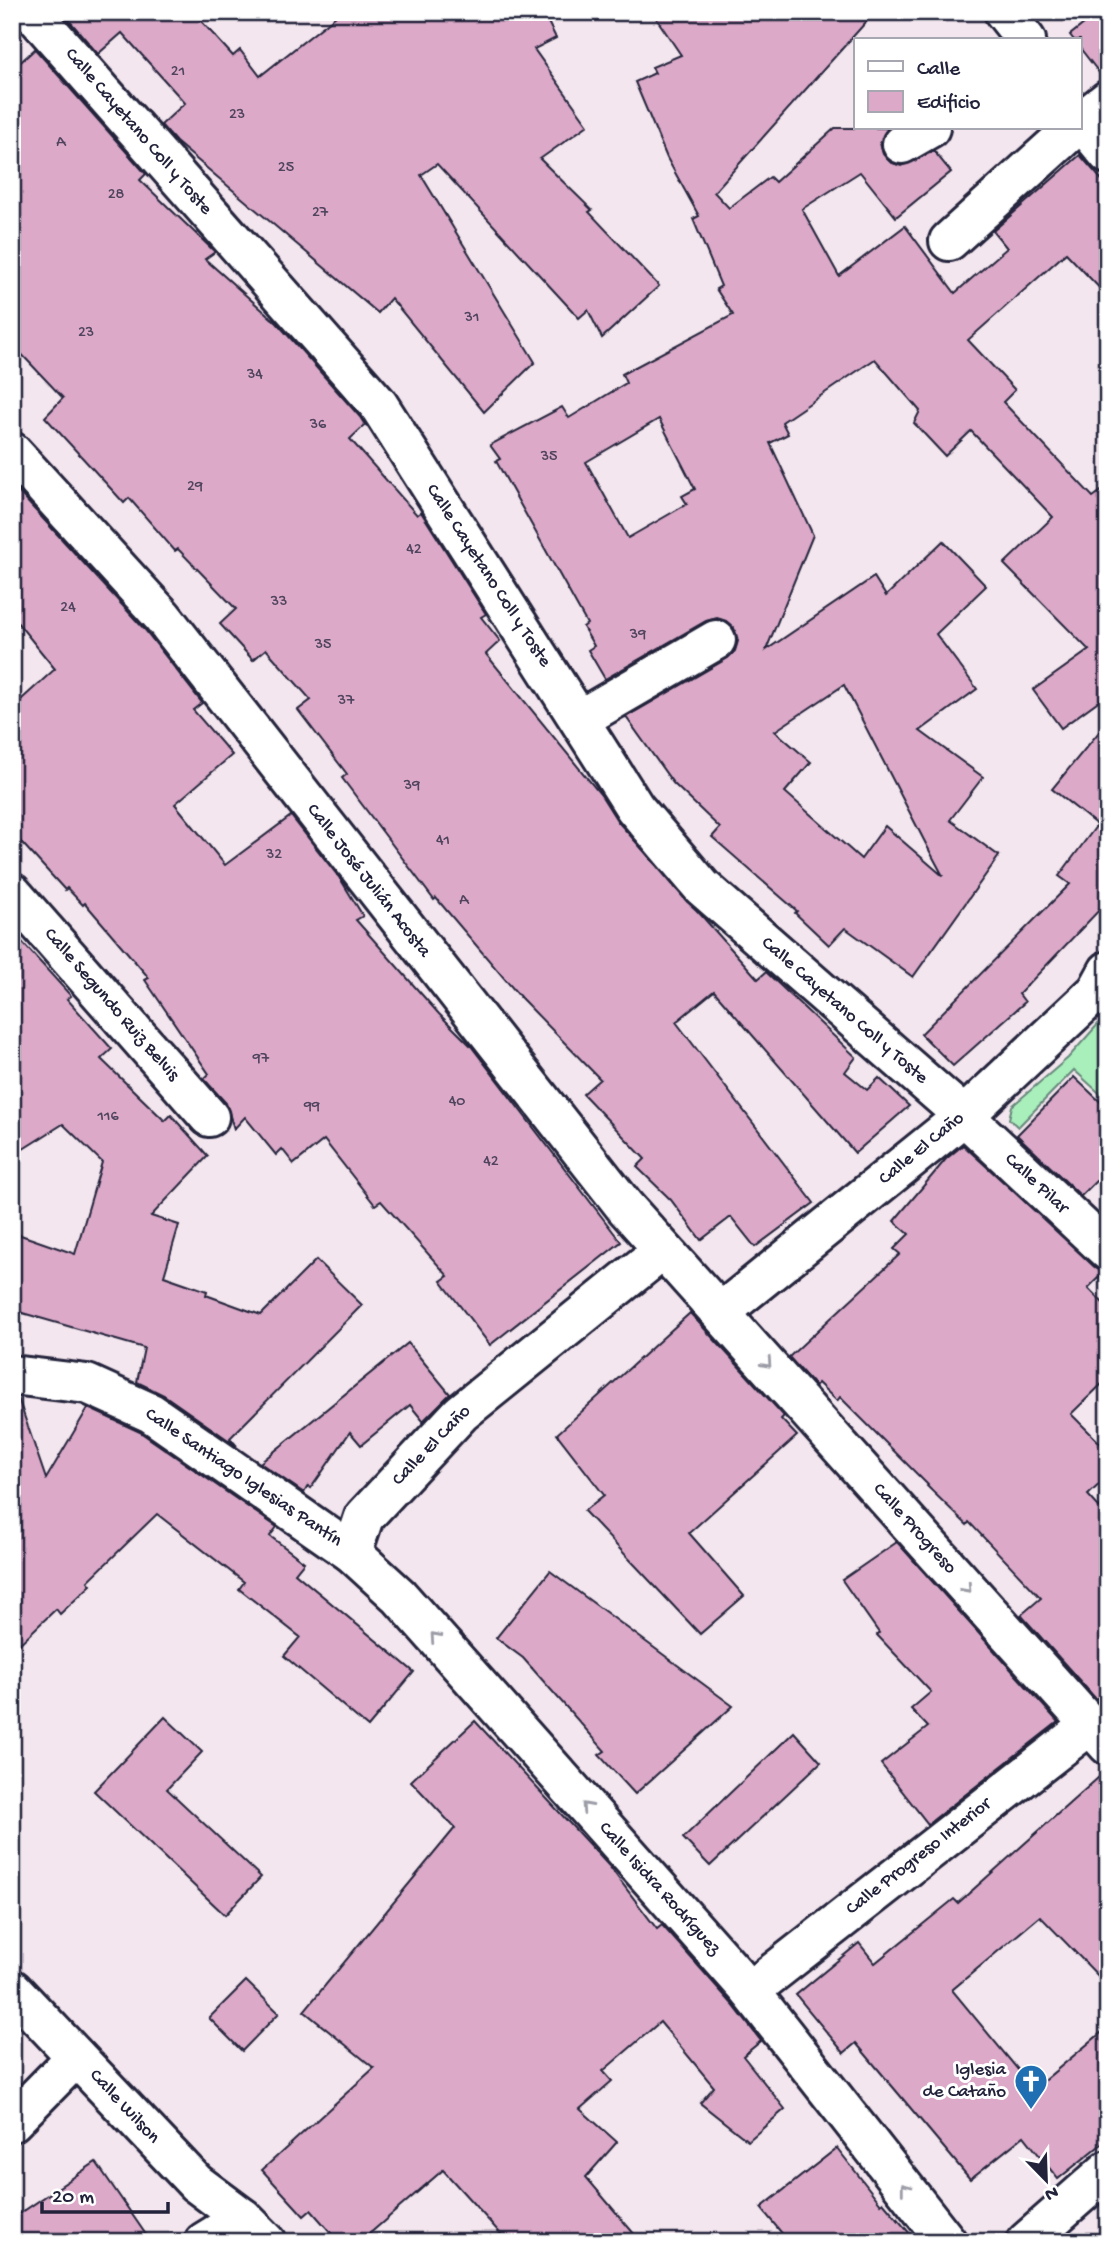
<svg xmlns="http://www.w3.org/2000/svg" width="1120" height="2254" font-family="'Gochi Hand',sans-serif">
  <rect width="100%" height="100%" fill="#f4e6ee"/>
  <filter id="ink" filterUnits="userSpaceOnUse"><feTurbulence type="fractalNoise" baseFrequency=".0143" numOctaves="2"/><feDisplacementMap in="SourceGraphic" scale="14" xChannelSelector="R" yChannelSelector="G"/><feConvolveMatrix kernelMatrix="1 2 1 2 8 2 1 2 1" color-interpolation-filters="sRGB"/></filter>
  <g filter="url(#ink)">
    <polygon fill="#a9efbb" stroke="#66887b" stroke-width="2" points="1108,1013 1108,1101 1074,1070 1018,1127 1009,1119 1012,1106 1068,1058"/>
    <g fill="#dcaac8" stroke="#22223b" stroke-width="2" fill-rule="evenodd">
      <polygon points="75,12 193,12 233,56 240,50 260,76 341,12 543,12 556,38 534,49 588,125 540,159 592,210 589,212 659,286 602,338 588,310 579,318 437,164 421,175 535,362 484,412 391,298 378,313 176,142 161,125 185,103 122,33 98,54 68,19"/>
      <path d="M 652,12 L 875,12 L 714,192 L 729,208 L 770,177 L 775,182 L 835,128 L 888,128 L 880,143 L 883,154 L 890,162 L 901,166 L 934,151 L 951,172 L 896,217 L 860,172 L 802,209 L 839,276 L 905,226 L 955,293 L 1007,248 L 993,231 L 1080,155 L 1108,187 L 1108,297 L 1066,253 L 968,340 L 1015,390 L 1003,402 L 1093,497 L 1108,486 L 1108,694 L 1061,728 L 1033,690 L 1089,650 L 1004,564 L 1053,517 L 971,431 L 945,456 L 914,423 L 920,411 L 875,359 L 782,422 L 788,434 L 770,443 L 813,535 L 766,650 L 874,577 L 886,596 L 943,541 L 986,586 L 936,634 L 977,689 L 920,731 L 983,777 L 950,820 L 999,856 L 913,977 L 845,928 L 829,945 L 795,913 L 797,911 L 712,837 L 720,828 L 673,783 L 626,717 L 728,658 L 735,651 L 738,641 L 734,628 L 726,621 L 717,618 L 706,621 L 605,679 L 588,650 L 594,646 L 583,627 L 587,624 L 496,461 L 500,459 L 490,445 L 562,407 L 569,418 L 626,383 L 622,374 L 733,315 L 716,289 L 721,286 L 693,219 L 699,216 L 667,158 L 635,82 L 655,73 L 652,67 L 681,55 ZM 659,419 L 695,489 L 682,496 L 687,504 L 628,538 L 586,462 ZM 844,685 L 928,848 L 943,876 L 885,826 L 861,859 L 785,792 L 811,762 L 775,731 Z"/>
      <polygon points="1099,12 1108,12 1108,79 1104,79 1080,48 1080,40 1074,40 1070,35"/>
      <polygon points="35,49 146,174 140,180 215,252 205,259 277,323 360,417 365,425 350,439 417,515 421,512 486,614 481,617 500,641 486,654 601,795 618,822 758,979 766,972 856,1057 845,1072 867,1090 879,1078 909,1106 855,1153 714,991 676,1022 814,1203 755,1247 731,1217 701,1240 671,1200 637,1167 645,1159 583,1094 600,1079 521,998 436,898 434,900 342,778 347,774 298,710 311,700 266,649 253,660 220,624 236,609 178,549 175,551 129,498 124,503 45,417 63,398 12,344 12,70"/>
      <polygon points="12,485 145,630 202,703 193,710 232,755 175,804 225,865 291,816 341,880 363,916 356,920 439,1014 471,1046 621,1242 490,1345 441,1281 448,1276 381,1201 375,1205 324,1140 294,1164 282,1149 276,1155 245,1117 234,1129 226,1103 204,1079 209,1074 145,980 149,978 85,903 83,905 67,888 65,890 12,832 12,708 55,669 12,616"/>
      <polygon points="1108,721 1108,911 1102,907 1019,994 1025,1002 953,1066 921,1034 1070,884 1059,876 1097,825 1052,789"/>
      <polygon points="12,931 71,996 67,999 112,1049 101,1059 165,1121 171,1115 208,1156 151,1216 179,1225 164,1276 207,1291 206,1295 261,1315 316,1260 362,1305 230,1438 237,1446 164,1395 137,1382 144,1348 12,1310 12,1232 75,1254 102,1162 63,1124 12,1156"/>
      <polygon points="1074,1077 1108,1109 1108,1169 1081,1196 1017,1135"/>
      <polygon points="963,1145 1103,1273 1088,1288 1108,1308 1108,1378 1071,1414 1108,1451 1108,1476 1088,1495 1108,1517 1108,1689 1096,1699 1021,1615 1041,1598 969,1522 967,1525 927,1486 928,1485 840,1397 837,1401 818,1383 815,1386 789,1357 900,1254 894,1249 909,1234 894,1221 946,1159"/>
      <polygon points="690,1313 784,1416 781,1419 797,1436 689,1533 744,1596 700,1634 584,1511 604,1495 557,1434"/>
      <polygon points="408,1343 450,1394 423,1421 410,1405 361,1445 350,1432 311,1488 308,1486 304,1493 260,1463"/>
      <polygon points="12,1397 18,1398 46,1479 88,1408 140,1432 277,1527 270,1536 304,1562 295,1573 414,1672 368,1727 284,1656 300,1637 239,1589 244,1582 157,1514 88,1581 91,1585 60,1614 56,1609 12,1651"/>
      <polygon points="897,1542 1058,1722 928,1824 881,1764 928,1727 911,1709 931,1692 877,1635 879,1633 842,1580"/>
      <polygon points="550,1571 733,1706 635,1794 599,1755 605,1751 523,1658 496,1638"/>
      <polygon points="165,1717 202,1752 167,1789 261,1877 225,1915 94,1791"/>
      <polygon points="475,1721 609,1866 657,1929 662,1925 733,2005 761,2041 743,2056 785,2109 748,2141 700,2103 714,2087 660,2022 603,2071 612,2081 580,2109 617,2142 586,2177 641,2242 508,2242 443,2170 360,2242 339,2242 311,2210 304,2216 262,2170 374,2068 304,2011 455,1828 411,1781"/>
      <polygon points="794,1732 821,1762 710,1866 683,1838"/>
      <polygon points="1108,1769 1108,1986 1040,1916 952,1990 1034,2089 1108,2027 1108,2139 1058,2179 1024,2136 970,2179 856,2043 844,2053 796,1995 859,1943 875,1963 954,1899 958,1903"/>
      <polygon points="246,1981 279,2013 242,2051 209,2018"/>
      <polygon points="837,2148 881,2204 883,2202 917,2242 789,2242 761,2208"/>
      <polygon points="96,2162 151,2242 12,2242 12,2219"/>
    </g>
    <g fill="none" stroke-linecap="round" stroke-linejoin="round">
      <defs>
        <g id="street">
          <polyline points="32,12 378,404 635,808 702,887 964,1116 1108,1251"/>
          <polyline points="1004,12 1026,40"/>
          <polyline points="1080,120 1108,154"/>
          <polyline points="1080,122 1108,100"/>
          <polyline points="902,144 930,128"/>
          <polyline points="949,241 1074,128"/>
          <polyline points="12,452 162,616 625,1207 1108,1745"/>
          <polyline points="580,719 716,640"/>
          <polyline points="12,893 209,1117"/>
          <polyline points="721,1312 964,1116 1097,991 1108,971"/>
          <polyline points="12,1375 87,1384 151,1413 352,1553 399,1596 750,1991 947,2242"/>
          <polyline points="352,1553 364,1517 461,1413 663,1250"/>
          <polyline points="750,1991 1090,1725"/>
          <polyline points="12,2122 76,2057"/>
          <polyline points="204,2242 243,2218"/>
          <polyline points="1026,2242 1108,2170"/>
        </g>
        <polyline id="secondary" points="12,1989 196,2183 243,2218 267,2242"/>
      </defs>
      <use href="#street" stroke="#22223b" stroke-width="44"/>
      <use href="#secondary" stroke="#22223b" stroke-width="44"/>
      <use href="#street" stroke="#fff" stroke-width="38"/>
      <use href="#secondary" stroke="#fff" stroke-width="38"/>
    </g>
    <defs><path id="oneway-chevron" d="M-2-3.5L2.5 0L-2 3.5" fill="none" stroke-width="1.6" stroke-linecap="round" stroke-linejoin="round" transform="scale(1.75)"/></defs>
    <g stroke="#9c9ca7">
      <use href="#oneway-chevron" transform="translate(767 1363) rotate(48)"/>
      <use href="#oneway-chevron" transform="translate(967 1588) rotate(48)"/>
      <use href="#oneway-chevron" transform="translate(435 1637) rotate(-132)"/>
      <use href="#oneway-chevron" transform="translate(586 1807) rotate(-132)"/>
      <use href="#oneway-chevron" transform="translate(905 2188) rotate(-128)"/>
    </g>
  </g>
  <defs>
    <symbol id="church-pin" viewBox="-11 -11 22 30"><path d="M0 17L-7.5 6A9.5 9.5 0 1 1 7.5 6Z" fill="#1f6fb2" stroke="#fff"/><path d="M-1.2-6h2.4v3.5h3.3v2.4h-3.3V6h-2.4V-.1h-3.3v-2.4h3.3Z" fill="#fff"/></symbol>
  </defs>
  <g fill-rule="evenodd">
    <use href="#church-pin" x="1012" y="2062" width="38" height="52"/>
  </g>
  <g text-anchor="middle" dominant-baseline="central" stroke-width="6" stroke-linejoin="round" paint-order="stroke">
    <g font-size="16" fill="#50445e">
      <text x="178" y="72">21</text>
      <text x="237" y="115">23</text>
      <text x="61" y="143">A</text>
      <text x="286" y="168">25</text>
      <text x="116" y="195">28</text>
      <text x="320" y="213">27</text>
      <text x="472" y="318">31</text>
      <text x="86" y="333">23</text>
      <text x="255" y="375">34</text>
      <text x="318" y="425">36</text>
      <text x="549" y="457">35</text>
      <text x="195" y="487">29</text>
      <text x="414" y="550">42</text>
      <text x="279" y="602">33</text>
      <text x="68" y="608">24</text>
      <text x="638" y="635">39</text>
      <text x="323" y="645">35</text>
      <text x="346" y="701">37</text>
      <text x="412" y="786">39</text>
      <text x="443" y="841">41</text>
      <text x="274" y="855">32</text>
      <text x="464" y="901">A</text>
      <text x="261" y="1059">97</text>
      <text x="457" y="1102">40</text>
      <text x="312" y="1107">99</text>
      <text x="108" y="1117">116</text>
      <text x="491" y="1162">42</text>
    </g>
    <g font-size="19" fill="#22223b" stroke="#fff">
      <text transform="translate(138 132) rotate(49)">Calle Cayetano Coll y Toste</text>
      <text transform="translate(488 576) rotate(57)">Calle Cayetano Coll y Toste</text>
      <text transform="translate(368 881) rotate(52)">Calle José Julián Acosta</text>
      <text transform="translate(111 1005) rotate(49)">Calle Segundo Ruiz Belvis</text>
      <text transform="translate(844 1011) rotate(41)">Calle Cayetano Coll y Toste</text>
      <text transform="translate(922 1149) rotate(-39)">Calle El Caño</text>
      <text transform="translate(1036 1184) rotate(43)">Calle Pilar</text>
      <text transform="translate(432 1446) rotate(-46)">Calle El Caño</text>
      <text transform="translate(243 1478) rotate(34)">Calle Santiago Iglesias Pantín</text>
      <text transform="translate(914 1529) rotate(48)">Calle Progreso</text>
      <text transform="translate(919 1857) rotate(-38)">Calle Progreso Interior</text>
      <text transform="translate(659 1889) rotate(48)">Calle Isidra Rodríguez</text>
      <text transform="translate(124 2107) rotate(47)">Calle Wilson</text>
    </g>
    <g font-size="19" fill="#22223b" stroke="#fff" text-anchor="end">
      <text x="1006" y="2070">Iglesia<tspan x="1006" dy="22">de Cataño</tspan></text>
    </g>
  </g>
  <rect width="1120" height="2254" fill="none" stroke="#fff" stroke-width="42"/>
  <rect x="21" y="21" width="1078" height="2212" fill="none" stroke="#22223b" stroke-width="2.5" filter="url(#ink)"/>
  <rect x="854" y="38" width="228" height="91" fill="#ffffff" stroke="#a7a7b1" stroke-width="2"/>
  <rect x="868" y="61" width="35" height="10" fill="#ffffff" stroke="#a7a7b1" stroke-width="2"/>
  <text x="917" y="74" font-size="21" fill="#22223b">Calle</text>
  <rect x="868" y="91" width="35" height="21" fill="#dcaac8" stroke="#a7a7b1" stroke-width="2"/>
  <text x="917" y="108" font-size="21" fill="#22223b">Edificio</text>
  <g transform="translate(1046 2180) rotate(157)" stroke="#ffffff" stroke-width="5" paint-order="stroke">
  <path d="M0-5L12 26L0 18L-12 26Z" fill="#22223b"/>
  <text y="-10" font-size="19" font-weight="bold" text-anchor="middle" fill="#22223b">N</text>
  </g>
  <path d="M42 2202v10h126v-10" fill="none" stroke="#22223b" stroke-width="3.5"/>
  <text x="52" y="2202" font-size="21" fill="#22223b" stroke="#ffffff" stroke-width="5" paint-order="stroke">20 m</text>
</svg>
